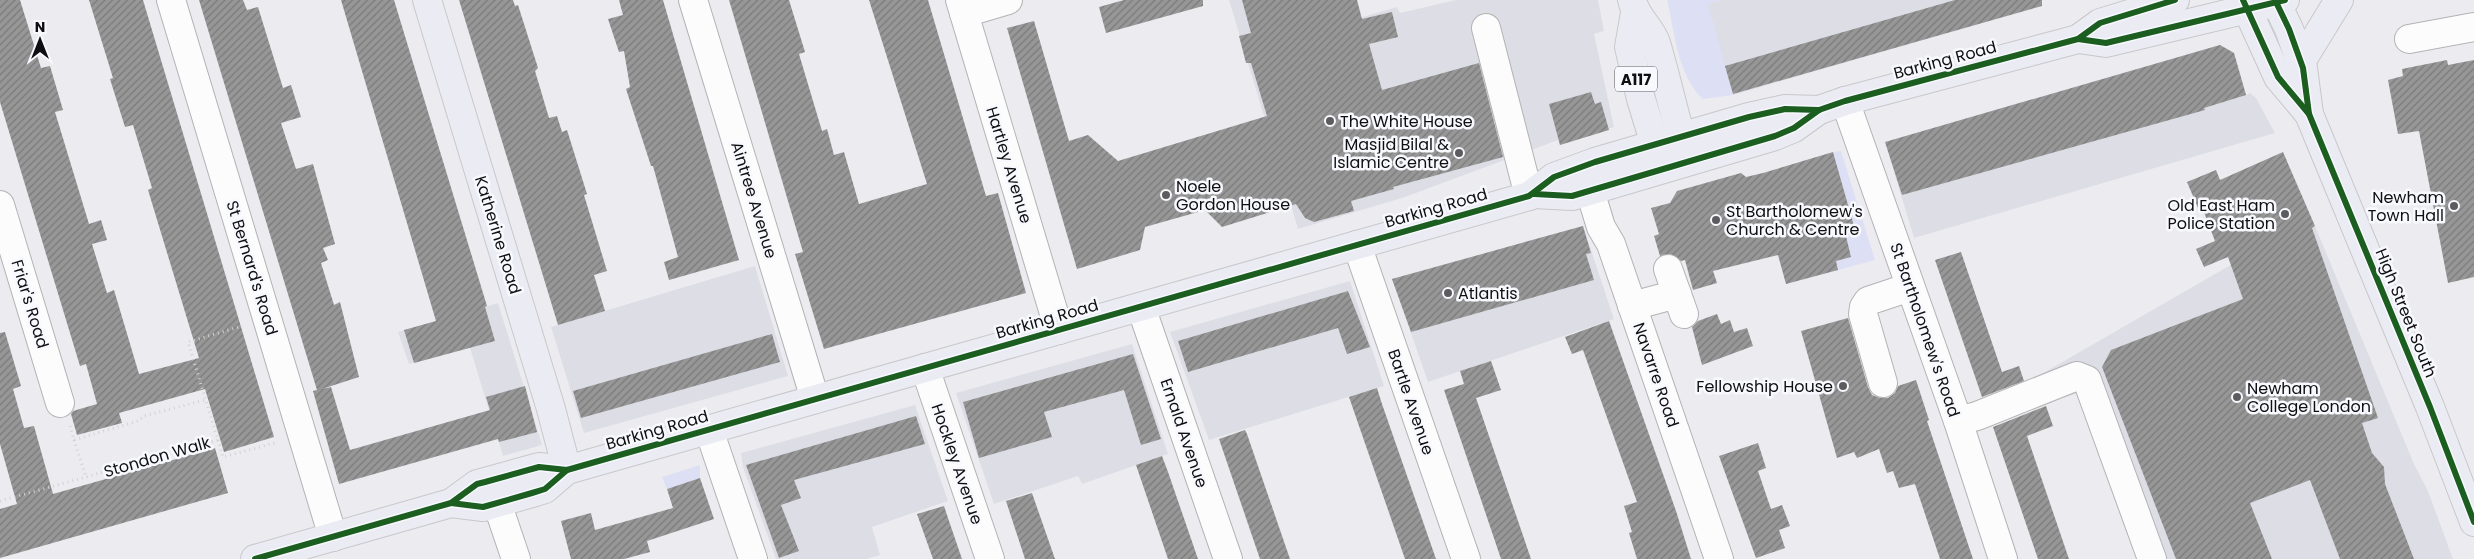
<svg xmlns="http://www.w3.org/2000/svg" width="2474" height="559" font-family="Poppins,sans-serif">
  <defs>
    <pattern id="building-hatch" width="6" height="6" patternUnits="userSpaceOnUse" patternTransform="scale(1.25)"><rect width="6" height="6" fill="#989798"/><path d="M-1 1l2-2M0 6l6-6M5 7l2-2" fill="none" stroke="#7a7a7b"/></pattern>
  </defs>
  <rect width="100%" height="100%" fill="#ececf0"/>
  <g fill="#dddde6">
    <polygon points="1229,0 1354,0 1359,18 1397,7 1400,13 1456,0 1598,0 1604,31 1594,34 1614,127 1560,145 1558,140 1405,197 1298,229"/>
    <polygon points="1721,0 1966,0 1973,25 1733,95 1707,4"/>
    <polygon points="2220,45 2234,53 2246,95 2250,93 2256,98 2275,133 1914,238 1885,142"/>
    <polygon points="1583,226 1614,319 1428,382 1392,279"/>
    <polygon points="2315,226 2414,464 2428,491 2453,559 2137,559 2122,520 2128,517 2085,391 1981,424 2014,390 2241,259"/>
    <polygon points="755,266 788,376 584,433 551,327"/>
    <polygon points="1350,281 1384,386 1209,440 1170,332"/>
    <polygon points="498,303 542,445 503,456 470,348 409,364 398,332"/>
    <polygon points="1132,344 1168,454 1082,484 1078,476 994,504 956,393"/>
    <polygon points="915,405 948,501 872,527 880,555 867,559 776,559 743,467 741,453"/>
  </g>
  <g fill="#dddff5">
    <path d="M 1667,0 L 1721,0 L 1708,4 L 1733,95 L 1703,99 C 1677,75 1675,33 1667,0 Z"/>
    <polygon points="1841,151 1875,260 1838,270 1836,261 1851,257 1846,236 1856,233 1833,152"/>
    <polygon points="700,465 700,478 667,489 662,477"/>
  </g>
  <g fill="url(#building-hatch)">
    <polygon points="0,0 20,0 41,68 50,66 63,110 55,112 89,224 101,220 107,240 92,244 107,293 114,290 139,374 199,358 148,190 152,188 133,125 125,127 110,79 113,78 89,0 143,0 274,437 224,452 205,389 119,413 122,423 77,435 71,414 73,411 97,404 86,364 80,366 0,102"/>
    <polygon points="199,0 243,0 247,10 258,7 283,88 291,85 301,117 281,123 296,169 313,164 335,244 323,248 328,260 321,263 334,305 340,302 359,377 322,389 331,387 350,450 490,410 486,397 525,386 537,432 499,442 498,439 339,484 313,391 317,390"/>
    <polygon points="341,0 394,0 487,306 485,307 495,341 414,363 404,330 436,321"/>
    <polygon points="459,0 513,0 515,6 518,5 538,68 535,71 549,118 557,116 562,132 567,130 587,194 584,195 607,271 594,275 605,311 558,325"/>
    <polygon points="619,0 663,0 739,260 669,280 664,262 678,257 653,166 651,166 626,89 630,87 624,51 619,52 608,19 623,15"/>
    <polygon points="729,0 789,0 805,52 799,54 822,131 827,129 834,155 844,152 859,204 927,184 869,0 928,0 986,196 998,193 1026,293 824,349 795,254 803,252"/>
    <polygon points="1124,0 1203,0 1203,6 1106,33 1099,7"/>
    <polygon points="1242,0 1357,0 1362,19 1392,12 1398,37 1369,44 1382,90 1479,63 1503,157 1393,187 1394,189 1351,201 1354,211 1314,222 1305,218 1296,204 1222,227 1205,210 1145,227 1140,250 1077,269 1007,28 1034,21 1069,141 1088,135 1118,161 1267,116 1251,63 1246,63 1239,36 1251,33"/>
    <polygon points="1955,0 2042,0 2042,6 1733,94 1725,66"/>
    <polygon points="2220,45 2234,53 2246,95 2204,108 2205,110 1902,195 1885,142"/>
    <polygon points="2447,60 2448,65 2474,60 2474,277 2448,283 2419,131 2398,134 2388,80 2403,76 2402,69"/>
    <polygon points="1591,92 1595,104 1601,102 1609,130 1560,145 1549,104"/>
    <polygon points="1833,152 1856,233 1846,236 1851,257 1836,261 1838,270 1786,284 1778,255 1713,271 1717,283 1693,290 1685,260 1681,261 1670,254 1660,256 1654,236 1659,234 1651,208 1670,203 1677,191 1741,173 1746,177 1763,173"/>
    <polygon points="2283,152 2315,226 2312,228 2378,418 2362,423 2372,453 2384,467 2385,484 2414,559 2340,559 2310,480 2250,503 2272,559 2176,559 2102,367 2111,350 2243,299 2228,257 2204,267 2196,249 2215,241 2202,207 2198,208 2187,182 2216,170 2220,180"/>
    <polygon points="1583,226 1591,253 1586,254 1594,280 1411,332 1392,279"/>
    <polygon points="1961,252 2002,372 2019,366 2024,381 1982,397 1935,260"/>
    <polygon points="1348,291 1370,347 1347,354 1338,328 1188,372 1178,341"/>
    <polygon points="1717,314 1721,324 1730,320 1734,332 1747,328 1753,346 1702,365 1692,327 1698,321"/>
    <polygon points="1848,318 1868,387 1872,395 1880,398 1888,398 1895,393 1898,386 1916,380 1929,420 1927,421 1973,559 1940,559 1915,484 1899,488 1893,471 1887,473 1879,449 1857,458 1854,452 1837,458 1801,331"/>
    <polygon points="1609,321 1676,511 1691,559 1637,559 1629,533 1632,532 1624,506 1637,502 1583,350 1572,354 1565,337"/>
    <polygon points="5,332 21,386 13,389 24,428 34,426 53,494 215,448 228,493 0,558 0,509 17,504 0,444 0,333"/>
    <polygon points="772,334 780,362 581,418 573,391"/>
    <polygon points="1133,354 1161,439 1141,445 1124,390 1044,412 1052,437 979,458 963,402"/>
    <polygon points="1491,361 1501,390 1476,398 1531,559 1501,559 1444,390 1464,384 1460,371"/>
    <polygon points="1377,388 1382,404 1436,559 1405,559 1349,397"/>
    <polygon points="2046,406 2053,426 2027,436 2069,559 2038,559 1993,427"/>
    <polygon points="916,416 925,444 794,480 801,498 781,505 799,551 779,558 746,465"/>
    <polygon points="1245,430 1247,434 1290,559 1260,559 1219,439"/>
    <polygon points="1758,443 1766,468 1758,471 1771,509 1782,505 1790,526 1779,530 1785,548 1756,558 1719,456"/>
    <polygon points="1162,456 1168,472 1198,559 1168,559 1136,465"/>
    <polygon points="700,478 714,519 647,541 650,552 624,559 571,559 561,521 591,513 595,530 673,508 667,489"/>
    <polygon points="1032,493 1033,496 1055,559 1025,559 1006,501"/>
    <polygon points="944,506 949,521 962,559 933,559 917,514"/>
  </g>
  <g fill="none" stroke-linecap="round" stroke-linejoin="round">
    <defs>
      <g id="minor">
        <polyline points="171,0 333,537"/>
        <polyline points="693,0 815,399"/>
        <polyline points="960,0 1059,330"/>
        <polyline points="964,13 1008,0"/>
        <polyline points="1486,28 1529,196"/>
        <polyline points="2409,39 2474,27"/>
        <polyline points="1845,101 1958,421 2003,559"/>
        <polyline points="1590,191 1601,227 1611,244 1719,559"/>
        <polyline points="0,205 60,403"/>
        <polyline points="1357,245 1466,559"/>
        <polyline points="1668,269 1684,314"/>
        <polyline points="1632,306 1677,294"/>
        <polyline points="1141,307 1228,559"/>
        <polyline points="925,368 990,559"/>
        <polyline points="1883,383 1863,314 1864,307 1868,301 1910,287"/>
        <polyline points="1958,421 1977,416 2077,376 2087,380 2152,559"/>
        <polyline points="709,430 753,559"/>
        <polyline points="497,503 516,559"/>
      </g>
      <g id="major">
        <polyline points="427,0 551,409 567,470"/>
        <path d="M 1632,0 C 1636,18 1651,28 1656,43 C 1667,80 1675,118 1686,155"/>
        <polyline points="2243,0 2278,77 2309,114"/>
        <polyline points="2275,0 2289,29 2303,68 2309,114 2430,407 2474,522"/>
        <polyline points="1635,13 1629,47 1641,99 1660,161"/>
        <polyline points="2078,39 2106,43 2285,0"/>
        <polyline points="2301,62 2339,0"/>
        <polyline points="1534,194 1572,196 1775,136 1794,128 1819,110 1845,101 2078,39 2100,23 2175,0"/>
        <polyline points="451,503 483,507 532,493 545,489 567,470"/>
        <polyline points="255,559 451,503 477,484 485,482 539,467 567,470 1529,196 1554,177 1595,162 1749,117 1785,109 1819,110"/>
      </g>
    </defs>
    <use href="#minor" stroke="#b3b3b5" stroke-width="30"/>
    <use href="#major" stroke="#c8c8ca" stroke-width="30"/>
    <g stroke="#d2d2d3" stroke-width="3" stroke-dasharray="1 4" stroke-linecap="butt">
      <polyline points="70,426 74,440 138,421 144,416 205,400"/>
      <polyline points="74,440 86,477"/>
      <polyline points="218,440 223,457 278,442"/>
      <polyline points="0,501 218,440 188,342 242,326"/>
    </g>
    <use href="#minor" stroke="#fcfcfd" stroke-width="28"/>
    <use href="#major" stroke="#ebebf3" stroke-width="28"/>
    <defs>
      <g id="cycleway">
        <polyline points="2243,0 2278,77 2309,114"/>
        <polyline points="2275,0 2289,29 2303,68 2309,114 2430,407 2474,522"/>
        <polyline points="2078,39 2106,43 2285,0"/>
        <polyline points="1534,194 1572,196 1775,136 1794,128 1819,110 1845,101 2078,39 2100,23 2175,0"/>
        <polyline points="451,503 483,507 532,493 545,489 567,470"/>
        <polyline points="255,559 451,503 477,484 485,482 539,467 567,470 1529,196 1554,177 1595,162 1749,117 1785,109 1819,110"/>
      </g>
    </defs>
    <use href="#cycleway" stroke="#f8f9fe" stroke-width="9"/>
    <use href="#cycleway" stroke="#1b5e20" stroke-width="6"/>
  </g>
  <g fill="#5c5c5f" stroke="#f8f9fe" stroke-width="2">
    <circle cx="1330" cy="121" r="5"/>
    <circle cx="1459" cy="153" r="5"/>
    <circle cx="1166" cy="195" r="5"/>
    <circle cx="2454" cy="206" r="5"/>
    <circle cx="2285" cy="214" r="5"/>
    <circle cx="1716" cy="220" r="5"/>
    <circle cx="1448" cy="293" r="5"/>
    <circle cx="1843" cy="386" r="5"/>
    <circle cx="2237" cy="397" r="5"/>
  </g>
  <g text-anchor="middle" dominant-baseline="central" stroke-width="5" stroke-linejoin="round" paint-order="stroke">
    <rect fill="#f8f9fe" stroke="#555558" stroke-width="1" x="1615" y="66.5" width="42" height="25" rx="4"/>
    <g font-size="15" font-weight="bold" fill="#0f0f11">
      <text x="1636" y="79">A117</text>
    </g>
    <g font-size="16" fill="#0f0f11" stroke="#f8f9fe">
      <text transform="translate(1945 60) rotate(-15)">Barking Road</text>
      <text transform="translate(1009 165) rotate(73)">Hartley Avenue</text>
      <text transform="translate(754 200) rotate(73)">Aintree Avenue</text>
      <text transform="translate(1436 208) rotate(-16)">Barking Road</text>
      <text transform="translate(498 235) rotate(73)">Katherine Road</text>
      <text transform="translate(252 268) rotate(73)">St Bernard's Road</text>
      <text transform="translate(30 304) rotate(73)">Friar's Road</text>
      <text transform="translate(2406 313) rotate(68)">High Street South</text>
      <text transform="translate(1047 319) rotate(-16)">Barking Road</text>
      <text transform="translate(1925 330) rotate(71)">St Bartholomew's Road</text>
      <text transform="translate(1656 375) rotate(71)">Navarre Road</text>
      <text transform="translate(1411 402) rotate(71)">Bartle Avenue</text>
      <text transform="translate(657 430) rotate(-16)">Barking Road</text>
      <text transform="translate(1184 433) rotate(71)">Ernald Avenue</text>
      <text transform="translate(157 457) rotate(-16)">Stondon Walk</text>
      <text transform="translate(957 464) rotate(71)">Hockley Avenue</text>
    </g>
    <g font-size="16" fill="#0f0f11" stroke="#f8f9fe" text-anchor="start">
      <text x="1340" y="121">The White House</text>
      <text x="1449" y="144" text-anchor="end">Masjid Bilal &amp;<tspan x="1449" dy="18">Islamic Centre</tspan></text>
      <text x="1176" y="186">Noele<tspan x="1176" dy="18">Gordon House</tspan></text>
      <text x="2444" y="197" text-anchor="end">Newham<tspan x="2444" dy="18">Town Hall</tspan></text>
      <text x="2275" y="205" text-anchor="end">Old East Ham<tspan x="2275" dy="18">Police Station</tspan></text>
      <text x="1726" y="211">St Bartholomew's<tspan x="1726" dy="18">Church &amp; Centre</tspan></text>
      <text x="1458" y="293">Atlantis</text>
      <text x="1833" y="386" text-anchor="end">Fellowship House</text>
      <text x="2247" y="388">Newham<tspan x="2247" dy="18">College London</tspan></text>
    </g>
  </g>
  <g transform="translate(40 40)" stroke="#f8f9fe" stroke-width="4" paint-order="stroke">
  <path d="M0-4L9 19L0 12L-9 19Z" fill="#0f0f11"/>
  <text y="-8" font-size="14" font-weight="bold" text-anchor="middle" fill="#0f0f11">N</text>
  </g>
</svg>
